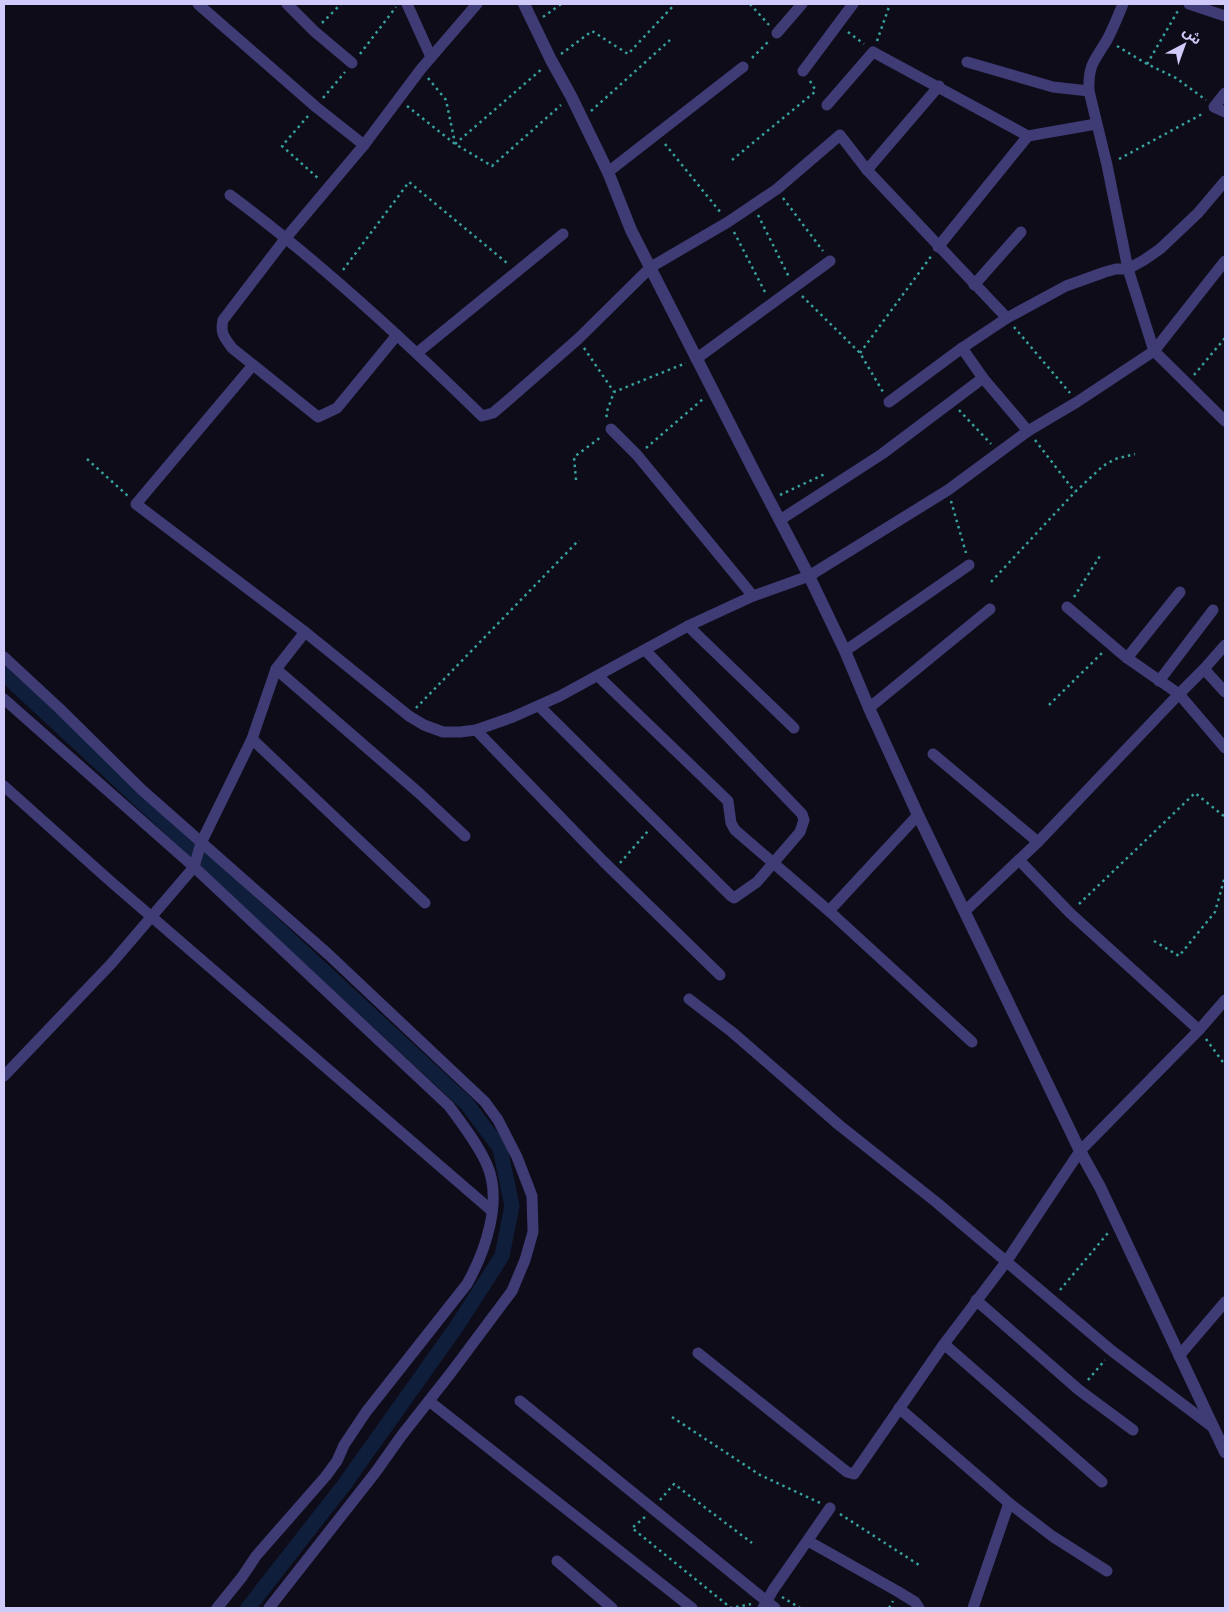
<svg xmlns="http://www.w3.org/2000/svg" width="1229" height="1612" font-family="'Work Sans','Noto Sans Arabic',sans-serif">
  <rect width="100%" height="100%" fill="#0f0c1a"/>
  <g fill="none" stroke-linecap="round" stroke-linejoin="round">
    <polyline stroke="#0f1f3b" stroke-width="15" points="4,674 467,1104 500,1148 512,1206 502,1256 457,1326 344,1485 248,1608"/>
    <g stroke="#36a19d" stroke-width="2.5" stroke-dasharray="2.5 4" stroke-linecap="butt">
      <polyline points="750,4 769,25"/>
      <polyline points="543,17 561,4"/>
      <polyline points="322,23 341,4"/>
      <polyline points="848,32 864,44"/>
      <polyline points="877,41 890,4"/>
      <polyline points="1117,46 1147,64 1176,78 1206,100"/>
      <polyline points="360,54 396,7"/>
      <polyline points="561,54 592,31 628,54 675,4"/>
      <polyline points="752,58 769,41"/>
      <polyline points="1147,64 1179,9"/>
      <polyline points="428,78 446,100 455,143"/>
      <polyline points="810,81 816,91"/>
      <polyline points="323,98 345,72"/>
      <polyline points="407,106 455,144 492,166 561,105"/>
      <polyline points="591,111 670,40"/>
      <polyline points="308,116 282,146 319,179"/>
      <polyline points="455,144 543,68"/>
      <polyline points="665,144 721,213"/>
      <polyline points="1119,159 1204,113"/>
      <polyline points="732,160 816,91"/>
      <polyline points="783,198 823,251"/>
      <polyline points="758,215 789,277"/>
      <polyline points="734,232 766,294"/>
      <polyline points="343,270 409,182 507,263"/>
      <polyline points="802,296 860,353 883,392"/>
      <polyline points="1014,327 1070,393"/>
      <polyline points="584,348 614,392"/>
      <polyline points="860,353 932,255"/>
      <polyline points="1194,375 1225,338"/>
      <polyline points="959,410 991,444"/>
      <polyline points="607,417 606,414 614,392 686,363"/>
      <polyline points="1035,440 1075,492"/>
      <polyline points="646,448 703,399"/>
      <polyline points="87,459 128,496"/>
      <polyline points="576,480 574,457 601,437"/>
      <polyline points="780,495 827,473"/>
      <polyline points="951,501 966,553"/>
      <polyline points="991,582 1075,492 1103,466 1115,459 1135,454"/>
      <polyline points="1074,597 1100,556"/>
      <polyline points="1049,705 1102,653"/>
      <polyline points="416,708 579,540"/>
      <polyline points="620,863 648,831"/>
      <polyline points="1079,904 1195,793 1225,817"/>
      <polyline points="1154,941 1179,956 1215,912 1225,876"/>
      <polyline points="1206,1039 1225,1065"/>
      <polyline points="1060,1290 1108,1233"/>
      <polyline points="1088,1380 1105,1360"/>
      <polyline points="672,1417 760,1475 820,1503"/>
      <polyline points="660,1500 674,1484 752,1543"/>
      <polyline points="840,1514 919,1565"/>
      <polyline points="645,1517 632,1528 731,1608 751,1604"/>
      <polyline points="782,1597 800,1608"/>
      <polyline points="889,1608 893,1601"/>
    </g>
    <g stroke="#3e3b75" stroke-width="11">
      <polyline points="198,4 316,107 364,145"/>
      <polyline points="287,4 314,31 352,63"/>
      <polyline points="407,4 431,57"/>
      <path d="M 1123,4 C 1118,16 1113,29 1107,40 C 1094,61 1088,65 1089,91 L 1107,165 L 1128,269 L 1154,351 L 1225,421"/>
      <polyline points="1189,4 1225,16"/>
      <polyline points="777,33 802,4"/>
      <polyline points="967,62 1053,87 1089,91"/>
      <polyline points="803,71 853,4"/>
      <polyline points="1225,93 1214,107 1225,112"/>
      <polyline points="827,105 873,52 1028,136 1096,124"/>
      <polyline points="867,170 939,86"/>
      <polyline points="608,172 743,67"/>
      <path d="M 230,195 C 319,261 403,339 482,416 L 493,413 L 506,402 L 578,339 L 651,267 L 728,222 L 777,189 L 840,135 L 867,170 L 1007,318"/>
      <polyline points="938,247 1028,136"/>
      <polyline points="974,285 1021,232"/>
      <path d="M 397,335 L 337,408 L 318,417 L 232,348 C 224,337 220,333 223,320 L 285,239 L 364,145 L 421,69 L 477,4"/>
      <polyline points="962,348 983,378 1028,431"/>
      <polyline points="417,353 563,234"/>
      <polyline points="696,359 830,261"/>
      <polyline points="253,365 136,504 305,632 409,716 424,725 443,732 460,732 476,730 513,717 560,696 688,626 753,596 809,576 948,490 1028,431 1077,402 1154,351 1225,261"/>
      <polyline points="889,402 962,348 1007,318 1066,286 1105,272 1116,269 1128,269 1144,260 1160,249 1198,213 1225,181"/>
      <polyline points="611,429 637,455 753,596"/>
      <polyline points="780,520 882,454 983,378"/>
      <polyline points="1067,607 1127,658 1179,694 1225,748"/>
      <polyline points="688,626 794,728"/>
      <polyline points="845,651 969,565"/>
      <polyline points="4,657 60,709 142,790 328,954 485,1102 498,1120 517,1157 532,1196 533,1232 525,1260 512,1291 450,1374 402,1435 375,1473 269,1608"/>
      <polyline points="1127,658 1180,592"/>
      <polyline points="276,669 419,793 465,836"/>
      <polyline points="1204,669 1225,692"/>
      <polyline points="598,676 728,801 731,823 735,830 829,911 972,1042"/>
      <polyline points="1159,681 1213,610"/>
      <path d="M 4,699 L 194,867 L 449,1106 C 462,1124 478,1144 487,1165 C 503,1201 485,1252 467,1284 L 366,1412 L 344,1445 L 337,1461 L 326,1476 L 256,1556 L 242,1577 L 217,1608"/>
      <polyline points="539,706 731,896 734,898 757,882 800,832 804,820 802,814 645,650"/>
      <polyline points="869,708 990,609"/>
      <polyline points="476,730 603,861 720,975"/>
      <polyline points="252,739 425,903"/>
      <polyline points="933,754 1038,842"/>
      <polyline points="4,786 109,880 492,1211"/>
      <polyline points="1019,860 1070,913 1199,1030"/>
      <polyline points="829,911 918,815"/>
      <polyline points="965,911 1038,842 1179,694 1204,669 1225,645"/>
      <polyline points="689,999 732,1032 839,1125 936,1202 1112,1351 1214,1428"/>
      <polyline points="4,1076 111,964 194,867 201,843 252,739 276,669 305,632"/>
      <polyline points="976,1300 1079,1390 1133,1430"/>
      <polyline points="944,1344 1102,1482"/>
      <polyline points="698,1353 847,1472 854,1474 944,1344 1006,1262 1080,1151 1199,1030 1225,1000"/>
      <polyline points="1179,1356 1225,1302"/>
      <polyline points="429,1401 692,1608"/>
      <polyline points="520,1401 775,1608"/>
      <polyline points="899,1408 1009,1503 1052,1536 1107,1571"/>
      <polyline points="808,1541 897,1591 915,1602 919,1608"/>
      <polyline points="557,1561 612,1608"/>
      <polyline points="763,1608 773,1590 830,1508"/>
      <polyline points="973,1608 1009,1503"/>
    </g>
    <polyline stroke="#3e3b75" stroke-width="12" points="524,4 551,60 571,96 608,172 631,230 755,473 809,576 845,651 869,708 918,815 1080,1151 1100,1187 1225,1452"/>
  </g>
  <rect width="1229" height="1612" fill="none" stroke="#d0cafa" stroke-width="10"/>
  <g transform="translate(1184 45) rotate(41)" stroke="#0f0c1a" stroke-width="4" paint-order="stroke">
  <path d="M0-4L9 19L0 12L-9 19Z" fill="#d0cafa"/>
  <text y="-8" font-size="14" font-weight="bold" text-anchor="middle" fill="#d0cafa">ش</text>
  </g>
</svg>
